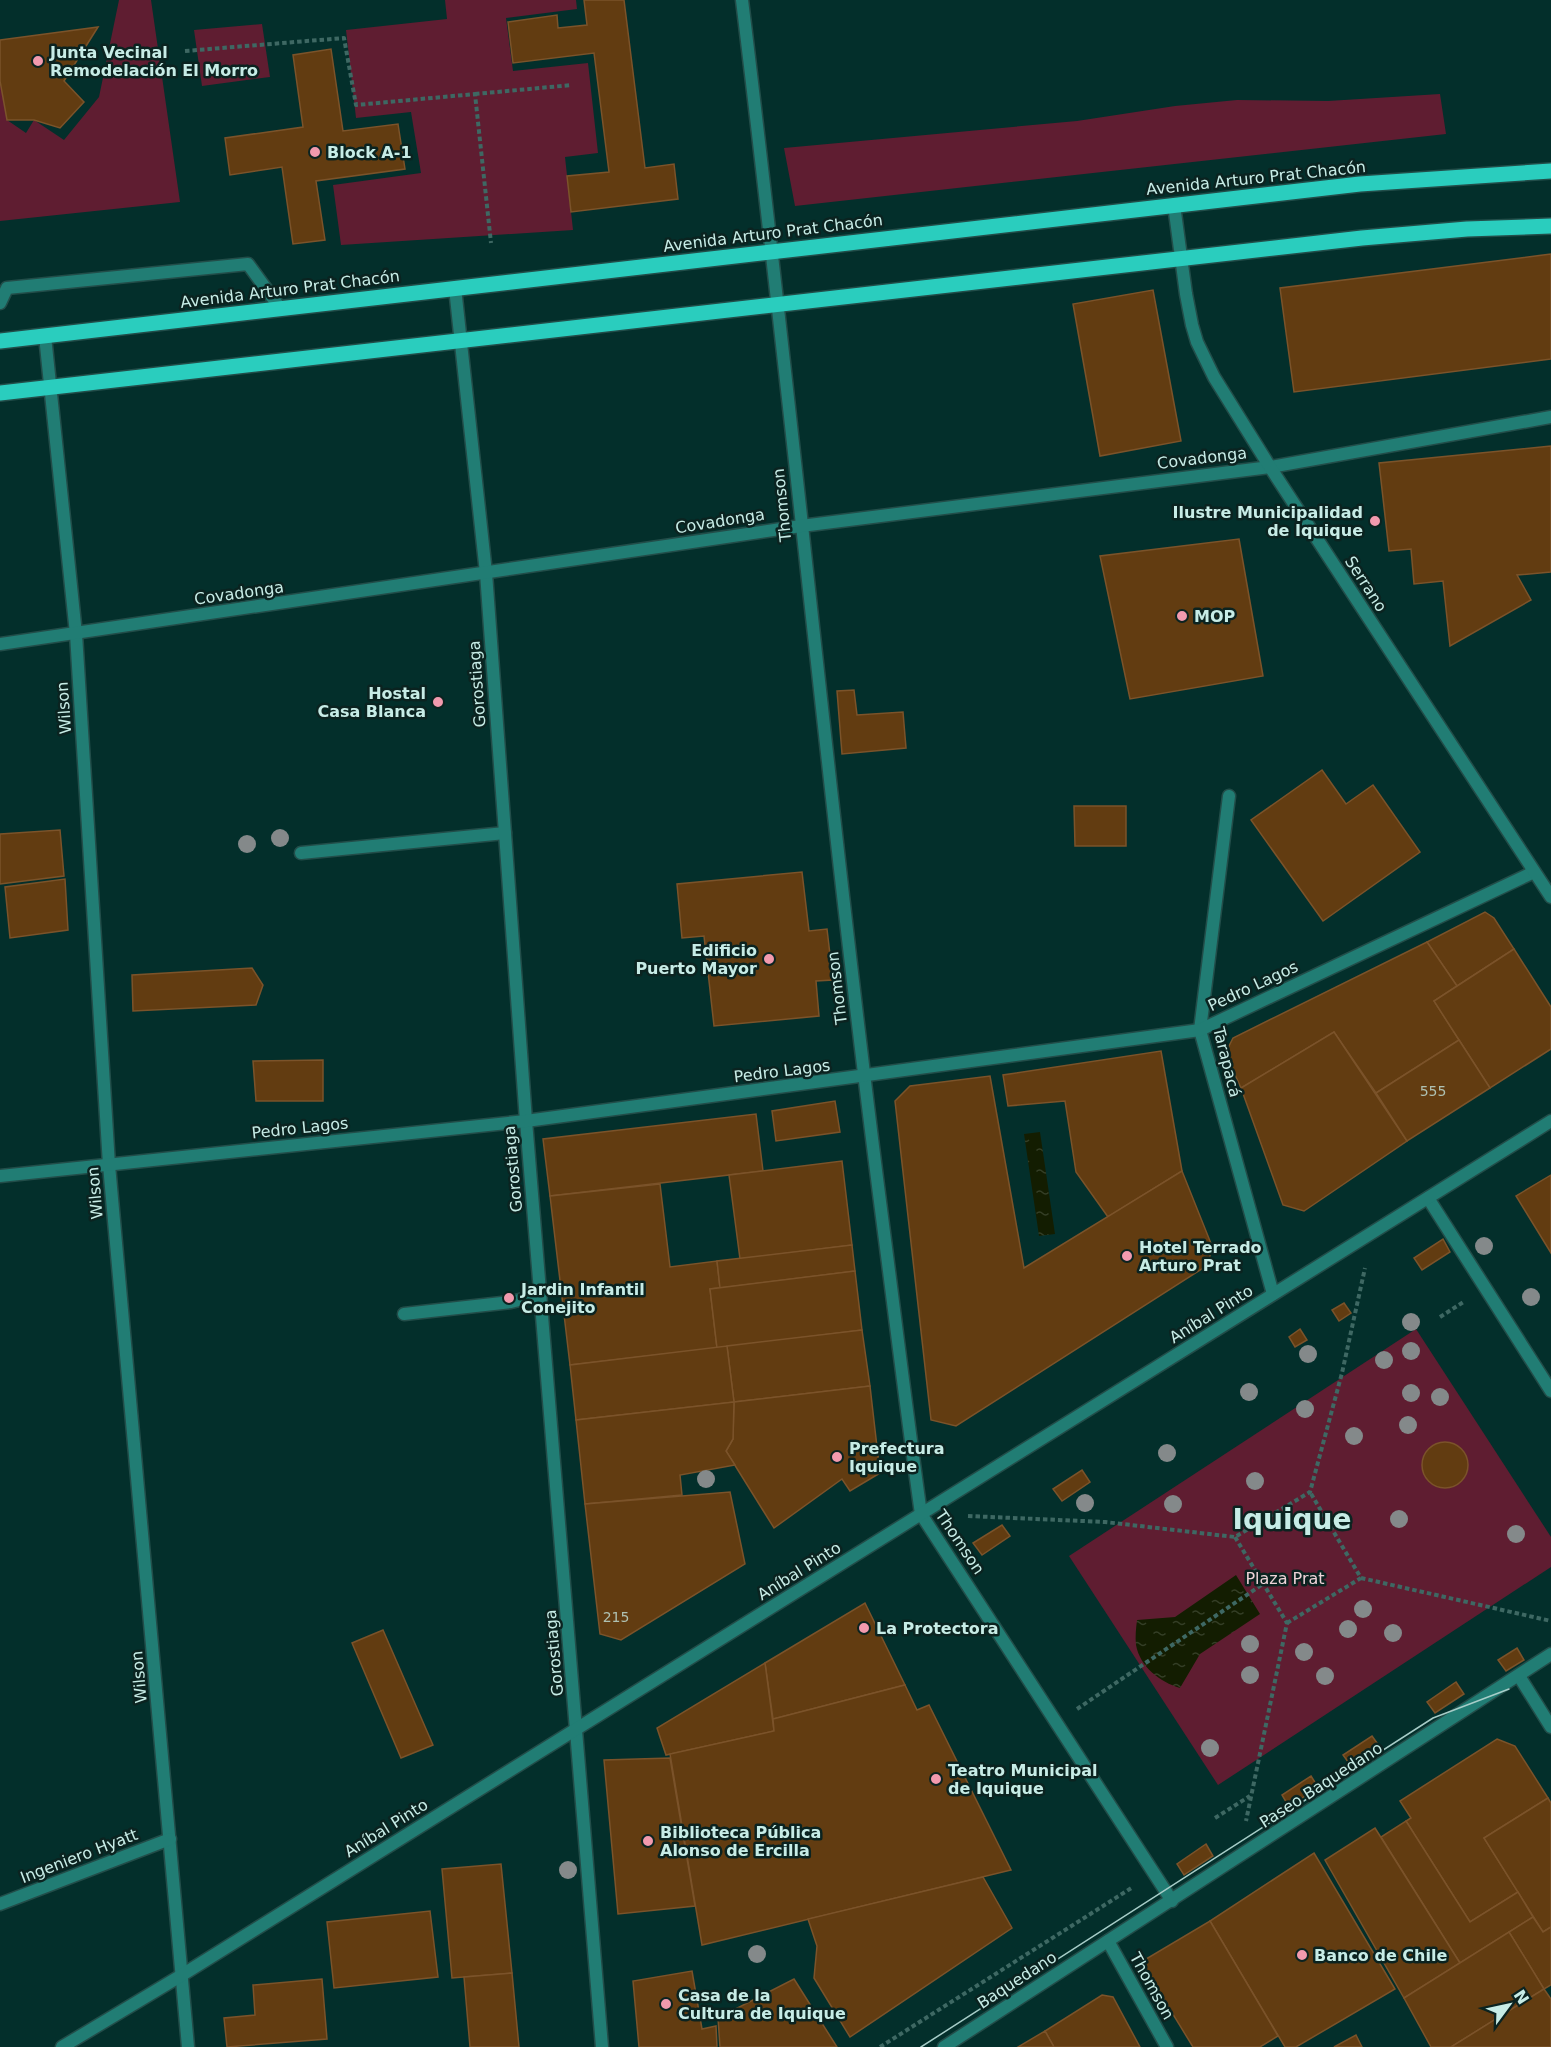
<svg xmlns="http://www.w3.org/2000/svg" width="1551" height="2047" font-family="'DejaVu Sans',sans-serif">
  <defs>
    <pattern id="water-ripples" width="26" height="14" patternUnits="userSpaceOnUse" patternTransform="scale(1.5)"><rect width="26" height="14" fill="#131d01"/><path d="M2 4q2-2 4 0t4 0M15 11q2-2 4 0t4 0" fill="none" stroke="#343e26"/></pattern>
  </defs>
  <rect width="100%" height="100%" fill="#032f2b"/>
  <g fill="#5f1d31">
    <polygon points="119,0 151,0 180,202 0,221 0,81 7,120 26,133 34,120 64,140 99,97"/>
    <polygon points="445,0 576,0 577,9 506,18 513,71 588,63 598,153 565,157 573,230 341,245 333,185 421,173 411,112 356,118 346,30 447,19"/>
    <polygon points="262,24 270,77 202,86 194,30"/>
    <polygon points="1440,94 1446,134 795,206 784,148 1077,121 1175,106 1237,100 1328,101"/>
    <polygon points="1416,1329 1551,1537 1551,1567 1218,1785 1069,1556"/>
  </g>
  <g fill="url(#water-ripples)">
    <polygon points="1040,1132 1055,1234 1039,1236 1024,1134"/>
    <path d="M 1236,1575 L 1260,1614 L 1200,1654 L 1180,1688 C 1160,1682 1140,1667 1136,1645 C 1135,1637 1136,1628 1137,1620 L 1175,1617 Z"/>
  </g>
  <g fill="#623c11" stroke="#7b532a" stroke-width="1.5">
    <polygon points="584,0 624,0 645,168 674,164 678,199 571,212 567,176 609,172 594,53 513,63 508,22 557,15 558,28 587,25"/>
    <polygon points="98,27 64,81 84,102 60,128 34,120 7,120 0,81 0,40"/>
    <polygon points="331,49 343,131 398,124 405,169 316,181 325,240 293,244 282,167 230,175 225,138 303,127 293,55"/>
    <polygon points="1551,254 1551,359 1294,392 1280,288"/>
    <polygon points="1153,290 1181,441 1100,456 1073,304"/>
    <polygon points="1551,446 1551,572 1517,575 1531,600 1450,646 1443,581 1414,584 1411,549 1389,551 1379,463"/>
    <polygon points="1239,539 1263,676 1130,699 1100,556"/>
    <polygon points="854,690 857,715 903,712 906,748 842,754 837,691"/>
    <polygon points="1322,770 1346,804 1373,785 1420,852 1323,921 1251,820"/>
    <polygon points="1074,806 1126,806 1126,846 1075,846"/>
    <polygon points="60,830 64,876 0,884 0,834"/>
    <polygon points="802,872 809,931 827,929 833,980 816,981 819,1016 714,1026 704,936 682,938 677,884"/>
    <polygon points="65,879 68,930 10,938 5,887"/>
    <polygon points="1485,912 1494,918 1514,949 1457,986 1427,942"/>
    <polygon points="1427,942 1457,986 1434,1001 1459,1040 1376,1093 1334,1032 1241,1088 1228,1059 1228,1048 1233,1038"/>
    <polygon points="1514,949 1551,1007 1551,1049 1490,1088 1434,1001"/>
    <polygon points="252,968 263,985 256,1005 133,1011 132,975"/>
    <polygon points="1334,1032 1407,1141 1304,1211 1283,1205 1241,1088"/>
    <polygon points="1459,1040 1490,1088 1407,1141 1376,1093"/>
    <polygon points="1161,1051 1182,1171 1108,1217 1076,1172 1065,1101 1008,1106 1003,1075"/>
    <polygon points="323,1060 323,1101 256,1101 253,1061"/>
    <polygon points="990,1076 1024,1268 1182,1171 1212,1246 1208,1265 956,1426 931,1420 895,1101 910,1086"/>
    <polygon points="835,1101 840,1132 776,1141 772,1111"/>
    <polygon points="756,1114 763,1171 550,1196 543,1139"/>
    <polygon points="842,1161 852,1245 740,1259 729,1175"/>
    <polygon points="1551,1175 1551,1253 1516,1196"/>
    <polygon points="660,1184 670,1267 717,1261 720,1288 710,1289 717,1348 570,1365 550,1196"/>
    <polygon points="1443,1239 1450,1252 1422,1270 1414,1258"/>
    <polygon points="852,1245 855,1271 720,1288 717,1261"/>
    <polygon points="855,1271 862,1330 717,1348 710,1289"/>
    <polygon points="1344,1303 1351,1313 1339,1321 1332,1310"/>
    <polygon points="1300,1329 1307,1340 1295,1347 1289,1337"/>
    <polygon points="862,1330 870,1386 734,1402 727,1346"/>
    <polygon points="727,1346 734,1402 576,1420 570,1365"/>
    <polygon points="870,1386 880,1473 850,1491 842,1479 774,1528 726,1451 733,1439 734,1402"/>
    <polygon points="734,1402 733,1439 726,1451 735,1465 680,1475 682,1495 585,1504 576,1420"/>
    <circle cx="1445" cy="1465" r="23"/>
    <polygon points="1082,1470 1090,1482 1062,1501 1053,1489"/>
    <polygon points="730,1492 745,1564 621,1640 600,1634 585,1504"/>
    <polygon points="1002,1525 1010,1536 982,1555 973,1543"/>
    <polygon points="865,1603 905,1685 773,1719 765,1663"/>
    <polygon points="383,1630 433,1745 401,1758 352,1643"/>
    <polygon points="1517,1648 1524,1660 1506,1671 1498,1660"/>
    <polygon points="765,1663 774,1731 666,1755 657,1728"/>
    <polygon points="1456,1682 1464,1694 1435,1713 1427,1702"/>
    <polygon points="905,1685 917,1710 929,1705 1011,1870 702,1945 670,1754 774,1731 773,1719"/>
    <polygon points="1372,1736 1380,1747 1351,1766 1343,1755"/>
    <polygon points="1497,1739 1515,1746 1548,1798 1484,1838 1518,1892 1470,1922 1406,1821 1411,1818 1400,1801"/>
    <polygon points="670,1758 695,1906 618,1914 604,1760"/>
    <polygon points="1311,1776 1318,1787 1289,1807 1282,1795"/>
    <polygon points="1548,1798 1551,1803 1551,1927 1543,1932 1484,1838"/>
    <polygon points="1406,1821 1470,1922 1518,1892 1533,1917 1460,1963 1381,1837"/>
    <polygon points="1375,1828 1460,1963 1404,1998 1325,1860"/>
    <polygon points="1206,1844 1213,1856 1184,1875 1177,1864"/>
    <polygon points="1314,1853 1395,1989 1296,2047 1285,2047 1210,1921"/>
    <polygon points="501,1864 512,1973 452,1978 442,1869"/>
    <polygon points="983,1877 1012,1928 850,2037 814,1978 817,1946 808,1919"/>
    <polygon points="430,1911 438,1977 334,1988 327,1922"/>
    <polygon points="1533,1917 1543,1932 1551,1927 1551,1985 1544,1989 1509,1932"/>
    <polygon points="1210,1921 1278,2036 1260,2047 1193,2047 1141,1962"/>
    <polygon points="1509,1932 1544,1989 1451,2047 1431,2047 1404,1998"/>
    <polygon points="692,1971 702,2029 716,2026 717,2047 639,2047 633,1981"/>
    <polygon points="512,1973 519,2047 470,2047 464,1977"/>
    <polygon points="322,1979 327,2039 227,2047 224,2018 255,2015 253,1985"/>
    <polygon points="794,1979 837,2047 720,2047 718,2018"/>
    <polygon points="1544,1989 1551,1999 1551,2047 1451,2047"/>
    <polygon points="1102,1995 1113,1997 1140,2047 1054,2047 1045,2031"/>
    <polygon points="1045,2031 1054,2047 1018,2047"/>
    <polygon points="1356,2035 1362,2047 1334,2047"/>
  </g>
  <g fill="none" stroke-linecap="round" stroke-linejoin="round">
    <defs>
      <g id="service">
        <polyline points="0,303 7,288 248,264 280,308"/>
        <polyline points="301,853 505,833"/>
        <polyline points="404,1314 511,1302 540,1295"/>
      </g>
      <g id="pedestrian">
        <polyline points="1428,1198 1551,1391"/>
        <polyline points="921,1514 1172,1901"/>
        <polyline points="1519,1676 1551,1727"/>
        <polyline points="1108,1941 1167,2047"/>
        <polyline points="944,2047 1551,1654"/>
      </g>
      <g id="minor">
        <path d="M 742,0 C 793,413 831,828 885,1240 C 897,1332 908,1423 921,1514"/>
        <polyline points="455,288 486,573 526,1121 602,2047"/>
        <polyline points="45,336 76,634 109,1165 188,2047"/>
        <polyline points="0,644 801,526 1270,467 1551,417"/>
        <polyline points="1229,796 1200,1030 1273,1294"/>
        <polyline points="0,1176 526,1121 1200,1030 1534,872"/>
        <polyline points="0,1904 170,1839"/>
      </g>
      <g id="tertiary">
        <polyline points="1174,205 1186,294 1192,325 1197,342 1214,377 1270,467 1551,897"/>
        <polyline points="62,2047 182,1975 1551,1121"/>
      </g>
      <g id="primary">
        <polyline points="0,341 1360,184 1551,171"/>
        <polyline points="0,393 1362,238 1467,229 1551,226"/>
      </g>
    </defs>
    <use href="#service" stroke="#224d49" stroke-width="15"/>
    <use href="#pedestrian" stroke="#224d49" stroke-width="15"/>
    <use href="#minor" stroke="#224d49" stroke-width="15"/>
    <use href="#tertiary" stroke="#224d49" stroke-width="15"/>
    <use href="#primary" stroke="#224d49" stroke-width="18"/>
    <g stroke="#3e6863" stroke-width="4" stroke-dasharray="4.5 3" stroke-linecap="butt">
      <polyline points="185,51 344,38 356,105 475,94 491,243"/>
      <polyline points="475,94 572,85"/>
      <polyline points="1440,1317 1465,1301"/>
      <polyline points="968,1516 1105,1522 1235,1537 1310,1492 1342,1373 1365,1268"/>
      <polyline points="1235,1537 1287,1623 1246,1821"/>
      <polyline points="1361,1578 1551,1621"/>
      <polyline points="1287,1623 1361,1578 1310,1492"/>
      <polyline points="1077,1709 1263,1584"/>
      <polyline points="1215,1818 1250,1796"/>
      <polyline points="880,2047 1133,1887"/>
    </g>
    <use href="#service" stroke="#217d74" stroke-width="12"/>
    <use href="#pedestrian" stroke="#217d74" stroke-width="12"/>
    <use href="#minor" stroke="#217d74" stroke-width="12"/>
    <use href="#tertiary" stroke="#217d74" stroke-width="12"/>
    <use href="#primary" stroke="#2acdbe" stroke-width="15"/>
    <polyline stroke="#a7cdc8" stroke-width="1.5" points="921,2047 1433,1718 1509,1689"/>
  </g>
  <g fill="#84898a">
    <circle cx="280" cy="838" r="9"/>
    <circle cx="247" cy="844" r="9"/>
    <circle cx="1484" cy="1246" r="9"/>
    <circle cx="1531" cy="1297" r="9"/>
    <circle cx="1411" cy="1322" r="9"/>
    <circle cx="1411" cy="1351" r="9"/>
    <circle cx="1308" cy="1354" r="9"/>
    <circle cx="1384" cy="1360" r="9"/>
    <circle cx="1249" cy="1392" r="9"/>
    <circle cx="1411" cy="1393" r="9"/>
    <circle cx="1440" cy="1397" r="9"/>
    <circle cx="1305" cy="1409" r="9"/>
    <circle cx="1408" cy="1425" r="9"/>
    <circle cx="1354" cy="1436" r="9"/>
    <circle cx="1167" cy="1453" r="9"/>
    <circle cx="706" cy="1479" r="9"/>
    <circle cx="1255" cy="1481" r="9"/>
    <circle cx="1085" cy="1503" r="9"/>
    <circle cx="1173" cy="1504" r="9"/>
    <circle cx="1399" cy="1519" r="9"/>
    <circle cx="1516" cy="1534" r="9"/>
    <circle cx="1363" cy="1609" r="9"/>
    <circle cx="1348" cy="1629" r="9"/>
    <circle cx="1393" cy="1633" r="9"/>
    <circle cx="1250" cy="1644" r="9"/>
    <circle cx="1304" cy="1652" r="9"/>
    <circle cx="1250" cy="1675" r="9"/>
    <circle cx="1325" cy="1676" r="9"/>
    <circle cx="1210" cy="1748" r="9"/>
    <circle cx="568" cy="1870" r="9"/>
    <circle cx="757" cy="1954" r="9"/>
  </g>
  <g fill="#f29aae" stroke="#0b2320" stroke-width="2">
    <circle cx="38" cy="61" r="6"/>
    <circle cx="315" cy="152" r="6"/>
    <circle cx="1375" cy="521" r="6"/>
    <circle cx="1182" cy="616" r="6"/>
    <circle cx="438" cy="702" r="6"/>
    <circle cx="769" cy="959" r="6"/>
    <circle cx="1127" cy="1256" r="6"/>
    <circle cx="509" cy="1298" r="6"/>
    <circle cx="837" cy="1457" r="6"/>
    <circle cx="864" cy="1628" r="6"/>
    <circle cx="936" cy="1779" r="6"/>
    <circle cx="648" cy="1841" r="6"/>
    <circle cx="1302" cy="1955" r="6"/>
    <circle cx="666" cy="2004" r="6"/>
  </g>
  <g text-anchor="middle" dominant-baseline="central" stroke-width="5" stroke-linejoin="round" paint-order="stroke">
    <g font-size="14" fill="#aec0b1">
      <text x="1433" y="1091">555</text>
      <text x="616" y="1617">215</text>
    </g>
    <g font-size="16" font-weight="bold" fill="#c7ece6" stroke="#0b2320" text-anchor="start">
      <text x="50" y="52">Junta Vecinal<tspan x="50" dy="18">Remodelación El Morro</tspan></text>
      <text x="327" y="152">Block A-1</text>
      <text x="1363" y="512" text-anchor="end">Ilustre Municipalidad<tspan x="1363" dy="18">de Iquique</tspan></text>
      <text x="1194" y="616">MOP</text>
      <text x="426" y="693" text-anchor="end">Hostal<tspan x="426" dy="18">Casa Blanca</tspan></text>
      <text x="757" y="950" text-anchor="end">Edificio<tspan x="757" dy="18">Puerto Mayor</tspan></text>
      <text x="1139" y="1247">Hotel Terrado<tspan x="1139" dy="18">Arturo Prat</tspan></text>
      <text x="521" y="1289">Jardin Infantil<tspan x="521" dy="18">Conejito</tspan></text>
      <text x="849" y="1448">Prefectura<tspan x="849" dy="18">Iquique</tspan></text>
      <text x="876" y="1628">La Protectora</text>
      <text x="948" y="1770">Teatro Municipal<tspan x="948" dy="18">de Iquique</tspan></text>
      <text x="660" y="1832">Biblioteca Pública<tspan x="660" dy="18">Alonso de Ercilla</tspan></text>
      <text x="1314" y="1955">Banco de Chile</text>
      <text x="678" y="1995">Casa de la<tspan x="678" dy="18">Cultura de Iquique</tspan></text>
    </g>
    <g font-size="16" fill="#c7ece6" stroke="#0b2320">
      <text transform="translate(1256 178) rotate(-6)">Avenida Arturo Prat Chacón</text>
      <text transform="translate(773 233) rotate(-7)">Avenida Arturo Prat Chacón</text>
      <text transform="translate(290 289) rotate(-7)">Avenida Arturo Prat Chacón</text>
      <text transform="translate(1202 458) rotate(-7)">Covadonga</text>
      <text transform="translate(782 505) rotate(-96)">Thomson</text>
      <text transform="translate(720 521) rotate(-9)">Covadonga</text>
      <text transform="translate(1366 584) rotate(57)">Serrano</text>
      <text transform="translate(239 593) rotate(-8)">Covadonga</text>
      <text transform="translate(477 684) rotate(-94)">Gorostiaga</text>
      <text transform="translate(64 708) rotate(-94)">Wilson</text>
      <text transform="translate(1253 986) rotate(-25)">Pedro Lagos</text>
      <text transform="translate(837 988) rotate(-97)">Thomson</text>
      <text transform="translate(1227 1062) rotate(76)">Tarapacá</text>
      <text transform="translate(782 1071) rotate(-7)">Pedro Lagos</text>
      <text transform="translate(300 1128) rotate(-6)">Pedro Lagos</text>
      <text transform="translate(513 1169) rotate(-95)">Gorostiaga</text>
      <text transform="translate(95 1193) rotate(-95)">Wilson</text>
      <text transform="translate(1211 1314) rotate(-32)">Aníbal Pinto</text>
      <text transform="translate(960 1542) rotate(56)">Thomson</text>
      <text transform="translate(799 1571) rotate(-32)">Aníbal Pinto</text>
      <text transform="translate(554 1653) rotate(-95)">Gorostiaga</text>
      <text transform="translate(139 1677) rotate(-95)">Wilson</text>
      <text transform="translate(1321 1785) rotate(-33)">Paseo Baquedano</text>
      <text transform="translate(386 1828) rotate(-32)">Aníbal Pinto</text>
      <text transform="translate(79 1856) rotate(-21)">Ingeniero Hyatt</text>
      <text transform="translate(1017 1980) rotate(-33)">Baquedano</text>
      <text transform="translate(1152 1986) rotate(61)">Thomson</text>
    </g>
    <g font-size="16" fill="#edd2d7" stroke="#0b2320">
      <text x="1285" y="1578">Plaza Prat</text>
    </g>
    <g font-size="28" font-weight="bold" fill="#c7ece6" stroke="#0b2320">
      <text x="1292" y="1519">Iquique</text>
    </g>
  </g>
  <g transform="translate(1509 2005) rotate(57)" stroke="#0b2320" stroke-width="4.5" paint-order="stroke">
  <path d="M0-4.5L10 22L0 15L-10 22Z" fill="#c7ece6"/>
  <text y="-9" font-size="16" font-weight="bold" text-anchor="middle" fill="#c7ece6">N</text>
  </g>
</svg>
